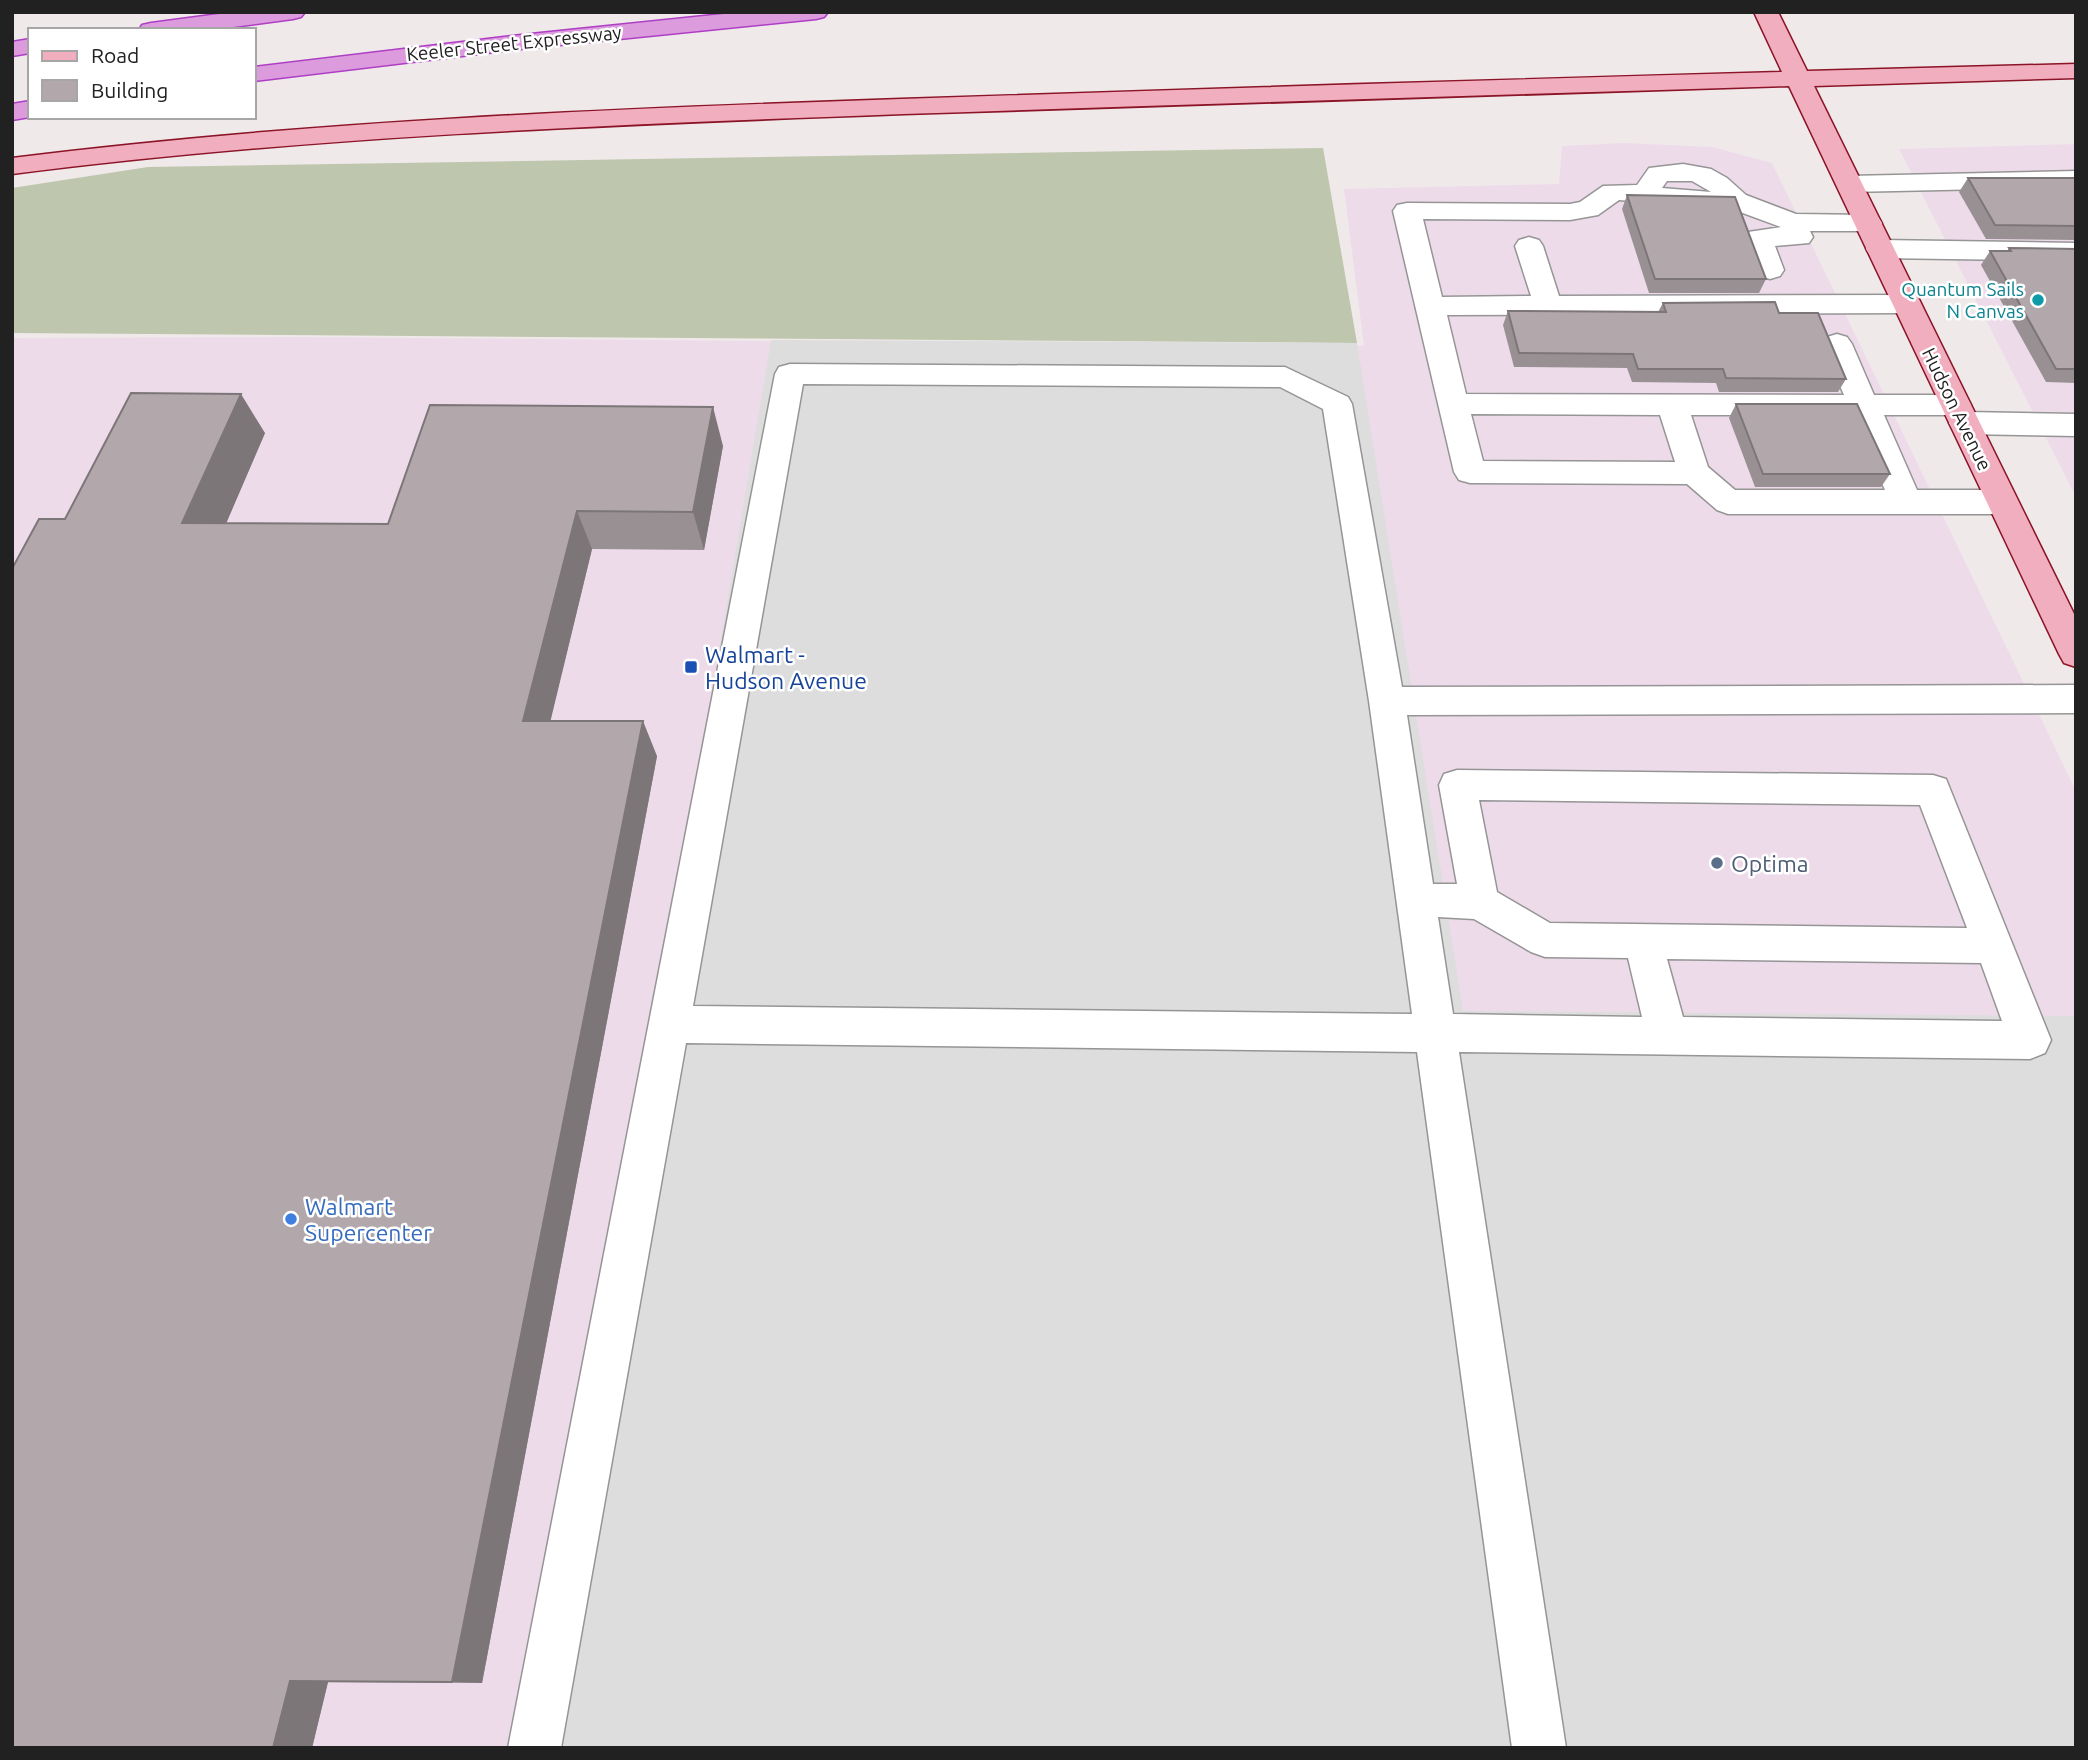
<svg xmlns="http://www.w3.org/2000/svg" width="2088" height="1760" font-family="Ubuntu,sans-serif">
  <rect width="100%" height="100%" fill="#f0e9ea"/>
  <g fill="#eedbea">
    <polygon points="1624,143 1712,147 1772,163 2076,791 2076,1748 12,1748 12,338 296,337 1364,346 1344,189 1559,184 1562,146"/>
    <polygon points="2076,144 2076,497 1899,149"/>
  </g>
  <polygon fill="#bec6ad" points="1323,148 1357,343 12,333 12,188 148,167"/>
  <polygon fill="#ddd" points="771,340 1357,343 1463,1011 2076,1016 2076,1748 536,1748"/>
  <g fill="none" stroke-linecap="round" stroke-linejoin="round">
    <defs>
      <g id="minor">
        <path d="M 1683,164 L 1711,169 L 1727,178 L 1746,195 L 1796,214 L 1868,215 L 1878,217 L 1882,223 L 1878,229 L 1868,231 L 1810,231 L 1813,237 L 1809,243 L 1775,246 L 1784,270 L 1780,276 L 1770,279 L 1760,276 L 1744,238 L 1748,232 L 1781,227 L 1732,209 L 1619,200 L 1598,215 L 1570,220 L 1423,219 L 1442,297 L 1531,296 L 1515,246 L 1519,240 L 1529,237 L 1539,240 L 1543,246 L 1559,296 L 1907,295 L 1917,297 L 1921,304 L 1917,311 L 1907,313 L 1447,315 L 1466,394 L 1844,395 L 1822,344 L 1827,337 L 1837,334 L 1847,337 L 1852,344 L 1874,395 L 1956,395 L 1967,398 L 1971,405 L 1966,412 L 2076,414 L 2076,436 L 1964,434 L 1953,430 L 1949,423 L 1954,415 L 1884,415 L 1917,490 L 2002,490 L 2013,494 L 2018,502 L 2013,510 L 2002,514 L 1728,514 L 1717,510 L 1687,484 L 1470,483 L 1459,480 L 1454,472 L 1393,211 L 1397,205 L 1407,203 L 1570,204 L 1580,202 L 1603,186 L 1637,185 L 1649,168 ZM 1667,181 L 1692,181 L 1711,192 L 1662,188 ZM 1471,414 L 1660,415 L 1675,462 L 1483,461 ZM 1691,415 L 1853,415 L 1885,490 L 1735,490 L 1708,467 Z"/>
        <polygon points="2076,171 2076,187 1849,192 1840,190 1836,184 1840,178 1849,176"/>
        <polygon points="1880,240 2076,243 2076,261 1880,258 1870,255 1866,249 1870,243"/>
        <path d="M 790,364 L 1285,367 L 1348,397 L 1352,404 L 1402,687 L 2076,685 L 2076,713 L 1407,715 L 1433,884 L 1457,884 L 1439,785 L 1444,774 L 1457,770 L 1933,775 L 1946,779 L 2051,1040 L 2045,1053 L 2030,1059 L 1459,1052 L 1566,1748 L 1512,1748 L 1417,1052 L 686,1043 L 561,1748 L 508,1748 L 775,374 L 779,367 ZM 803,384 L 1280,387 L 1323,409 L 1369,701 L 1412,1014 L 693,1006 ZM 1479,800 L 1920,805 L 1967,928 L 1550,923 L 1497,892 ZM 1438,917 L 1474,919 L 1531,952 L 1545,957 L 1628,958 L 1642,1017 L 1453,1014 ZM 1667,959 L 1981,963 L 2002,1021 L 1683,1017 Z"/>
      </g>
      <path id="major" d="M 1754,12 L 1778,12 L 1807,71 L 2076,64 L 2076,78 L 1814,86 L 2076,618 L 2076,667 L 2064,663 L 2059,654 L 1789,86 C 1494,95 1199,104 904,114 C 606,125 309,136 12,174 L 12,158 C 307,121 604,109 901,99 C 1195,89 1488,80 1782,72 Z"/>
      <g id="highway">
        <polygon points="234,12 305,12 301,17 293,19 210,30 139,30 142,25 151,23"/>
        <polygon points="743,12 828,12 824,17 816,19 521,49 254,81 254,67 521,35"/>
        <polygon points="30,39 30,53 12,56 12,42"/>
        <polygon points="30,101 30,117 12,120 12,104"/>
      </g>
    </defs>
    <use href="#minor" stroke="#959595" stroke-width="3"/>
    <use href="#major" stroke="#8b1427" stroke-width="3"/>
    <use href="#highway" stroke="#ae3fc5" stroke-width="3"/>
    <use href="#minor" fill="#fff" fill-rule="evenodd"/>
    <use href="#major" fill="#f1aebf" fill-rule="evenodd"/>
    <use href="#highway" fill="#db9bdd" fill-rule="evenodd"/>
  </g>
  <g fill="#999094">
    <polygon points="1968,178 2076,178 2076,240 1986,239 1959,192"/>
    <polygon points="1627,195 1766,279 1759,293 1649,293 1622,209"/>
    <polygon points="2009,248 2076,249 2076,383 2046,382 1981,265 1990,251 2007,251"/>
    <polygon points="1663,303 1779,313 1846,379 1838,392 1719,392 1716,383 1632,382 1627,368 1514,367 1503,325 1508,311 1658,312"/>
    <polygon points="1736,404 1890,474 1881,487 1755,487 1729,418"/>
    <polygon points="265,433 226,523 388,524 723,446 704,550 592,549 550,721 657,756 482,1683 328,1682 312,1748 13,567 65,519"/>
  </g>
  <g fill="#7d7678">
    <polygon points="241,394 265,433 210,561 182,523"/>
    <polygon points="713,407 723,446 704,550 693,512"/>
    <polygon points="577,511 592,549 542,756 523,721"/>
    <polygon points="643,721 657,756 482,1683 452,1682"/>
    <polygon points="290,1681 328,1682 312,1748 273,1748"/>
  </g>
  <g fill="#b2a8ac" stroke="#7d7678" stroke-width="2">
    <polygon points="1968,178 2076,178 2076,226 1995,225"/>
    <polygon points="1627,195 1735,197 1766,279 1655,279"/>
    <polygon points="2009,248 2076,249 2076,369 2056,369 1990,251 2011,251"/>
    <polygon points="1775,302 1779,313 1818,313 1846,379 1726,378 1723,369 1638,369 1633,354 1519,353 1508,311 1666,312 1663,303"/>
    <polygon points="131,393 241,394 182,523 388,524 430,405 713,407 693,512 577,511 523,721 643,721 452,1682 290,1681 273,1748 12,1748 12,567 13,567 39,519 65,519"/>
    <polygon points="1736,404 1857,404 1890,474 1763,474"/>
  </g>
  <circle fill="#0f9aa8" stroke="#fff" stroke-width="2.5" cx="2038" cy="300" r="7"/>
  <rect fill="#1a4fb4" stroke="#fff" stroke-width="2.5" x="684" y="660" width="14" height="14" rx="3.5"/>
  <circle fill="#5c6f8a" stroke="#fff" stroke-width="2.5" cx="1717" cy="863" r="7"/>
  <circle fill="#3f7fe0" stroke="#fff" stroke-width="2.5" cx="291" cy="1219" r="7"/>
  <g text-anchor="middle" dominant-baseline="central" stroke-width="5" stroke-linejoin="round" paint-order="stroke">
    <g font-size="19" fill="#212121" stroke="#fff">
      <text transform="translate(514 43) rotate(-6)">Keeler Street Expressway</text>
      <text transform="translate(1957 409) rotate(64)">Hudson Avenue</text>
    </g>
    <g font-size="19" fill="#0d838f" stroke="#fff" text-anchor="end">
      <text x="2024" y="289">Quantum Sails<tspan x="2024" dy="22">N Canvas</tspan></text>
    </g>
    <g font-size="23" fill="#164399" stroke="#fff" text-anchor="start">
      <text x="705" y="654">Walmart -<tspan x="705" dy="26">Hudson Avenue</tspan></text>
    </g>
    <g font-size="23" fill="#4e5e75" stroke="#fff" text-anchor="start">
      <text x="1731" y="863">Optima</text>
    </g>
    <g font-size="23" fill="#366cbe" stroke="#fff" text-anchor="start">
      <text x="305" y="1206">Walmart<tspan x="305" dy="26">Supercenter</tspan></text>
    </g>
  </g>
  <rect width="2088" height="1760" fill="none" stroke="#212121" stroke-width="28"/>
  <rect x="28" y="28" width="228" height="91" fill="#ffffff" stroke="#a6a6a6" stroke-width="2"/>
  <rect x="42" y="51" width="35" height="10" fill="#f1aebf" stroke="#a6a6a6" stroke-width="2"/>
  <text x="91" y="63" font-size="21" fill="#212121">Road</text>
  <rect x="42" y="80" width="35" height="21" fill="#b2a8ac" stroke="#a6a6a6" stroke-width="2"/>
  <text x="91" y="98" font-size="21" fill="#212121">Building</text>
</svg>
